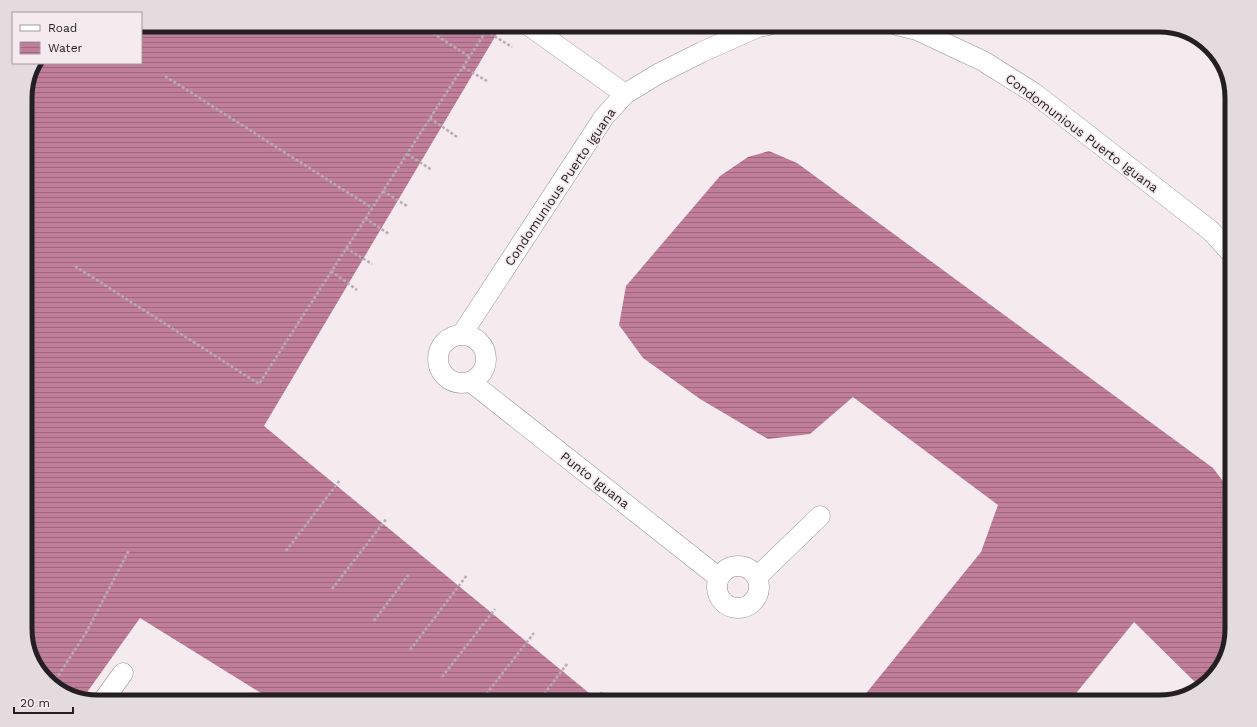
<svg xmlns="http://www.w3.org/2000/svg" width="1257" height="727" font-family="'Work Sans',sans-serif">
  <defs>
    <pattern id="water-rules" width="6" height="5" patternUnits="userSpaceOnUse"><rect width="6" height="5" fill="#c17e9b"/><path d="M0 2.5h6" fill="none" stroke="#9d677e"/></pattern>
  </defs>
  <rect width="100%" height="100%" fill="#f5ebee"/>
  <g fill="url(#water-rules)">
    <polygon points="141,25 502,25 264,426 600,702 251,702 250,701 261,693 140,618 83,698 62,692 37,669 25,633 25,94 39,63 141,63"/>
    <polygon points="769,151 797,163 1213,468 1232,493 1232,629 1222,665 1200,687 1134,622 1069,702 859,702 981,552 998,505 853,397 810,434 768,439 700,399 643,358 619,325 626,286 720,176 748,157"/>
  </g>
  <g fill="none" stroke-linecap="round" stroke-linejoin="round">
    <defs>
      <g id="street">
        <polyline points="528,25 625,94"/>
        <polyline points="897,25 917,30 983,61 1034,93 1211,231 1232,254"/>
        <polyline points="462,334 604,117 625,94 658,74 702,52 758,27 769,25"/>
        <circle cx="462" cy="359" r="24"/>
        <polyline points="471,382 718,577"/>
        <circle cx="738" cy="587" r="21"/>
        <polyline points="757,577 820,516"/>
        <polyline points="102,702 123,673"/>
      </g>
    </defs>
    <use href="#street" stroke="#9a9194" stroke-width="21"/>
    <g stroke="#b6adb0" stroke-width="2.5" stroke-dasharray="3 2" stroke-linecap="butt">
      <polyline points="420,25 470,57"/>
      <polyline points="486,31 512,47"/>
      <polyline points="463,67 487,81"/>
      <polyline points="165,76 372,208"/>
      <polyline points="430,118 457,137"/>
      <polyline points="407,154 432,170"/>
      <polyline points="383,191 407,206"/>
      <polyline points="365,218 389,234"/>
      <polyline points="346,248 372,264"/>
      <polyline points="75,266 259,384 490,25"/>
      <polyline points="331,271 357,290"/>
      <polyline points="286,551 340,480"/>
      <polyline points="332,589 387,518"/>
      <polyline points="374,621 409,574"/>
      <polyline points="410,650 467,575"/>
      <polyline points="442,677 495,609"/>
      <polyline points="53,684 87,631 129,550"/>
      <polyline points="480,702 534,633"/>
      <polyline points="538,702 567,664"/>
      <polyline points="594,702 602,692"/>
    </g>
    <use href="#street" stroke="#fff" stroke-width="20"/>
  </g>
  <g text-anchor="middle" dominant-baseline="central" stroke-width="3.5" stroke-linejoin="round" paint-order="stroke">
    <g font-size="13" fill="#242022" stroke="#f5ebee">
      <text transform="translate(1082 133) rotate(37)">Condomunious Puerto Iguana</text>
      <text transform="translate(560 187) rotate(-56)">Condomunious Puerto Iguana</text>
      <text transform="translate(595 480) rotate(38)">Punto Iguana</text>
    </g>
  </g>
  <path d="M0 0H1257V727H0ZM98 32H1159A66 66 0 0 1 1225 98V629A66 66 0 0 1 1159 695H98A66 66 0 0 1 32 629V98A66 66 0 0 1 98 32Z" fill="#e4dbde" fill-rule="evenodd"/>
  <path fill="none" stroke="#242022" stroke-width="5" d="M98 32H1159A66 66 0 0 1 1225 98V629A66 66 0 0 1 1159 695H98A66 66 0 0 1 32 629V98A66 66 0 0 1 98 32Z"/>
  <rect x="12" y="12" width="130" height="52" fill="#f5ebee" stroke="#a19a9c"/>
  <rect x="20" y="25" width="20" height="6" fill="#ffffff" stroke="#a19a9c"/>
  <text x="48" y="32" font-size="12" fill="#242022">Road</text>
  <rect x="20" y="42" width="20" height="12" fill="url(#water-rules)" stroke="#a19a9c"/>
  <text x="48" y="52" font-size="12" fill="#242022">Water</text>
  <path d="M14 707v6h59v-6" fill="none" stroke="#242022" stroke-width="2"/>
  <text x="20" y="707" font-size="12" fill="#242022" stroke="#f5ebee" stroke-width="3" paint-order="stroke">20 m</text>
</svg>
